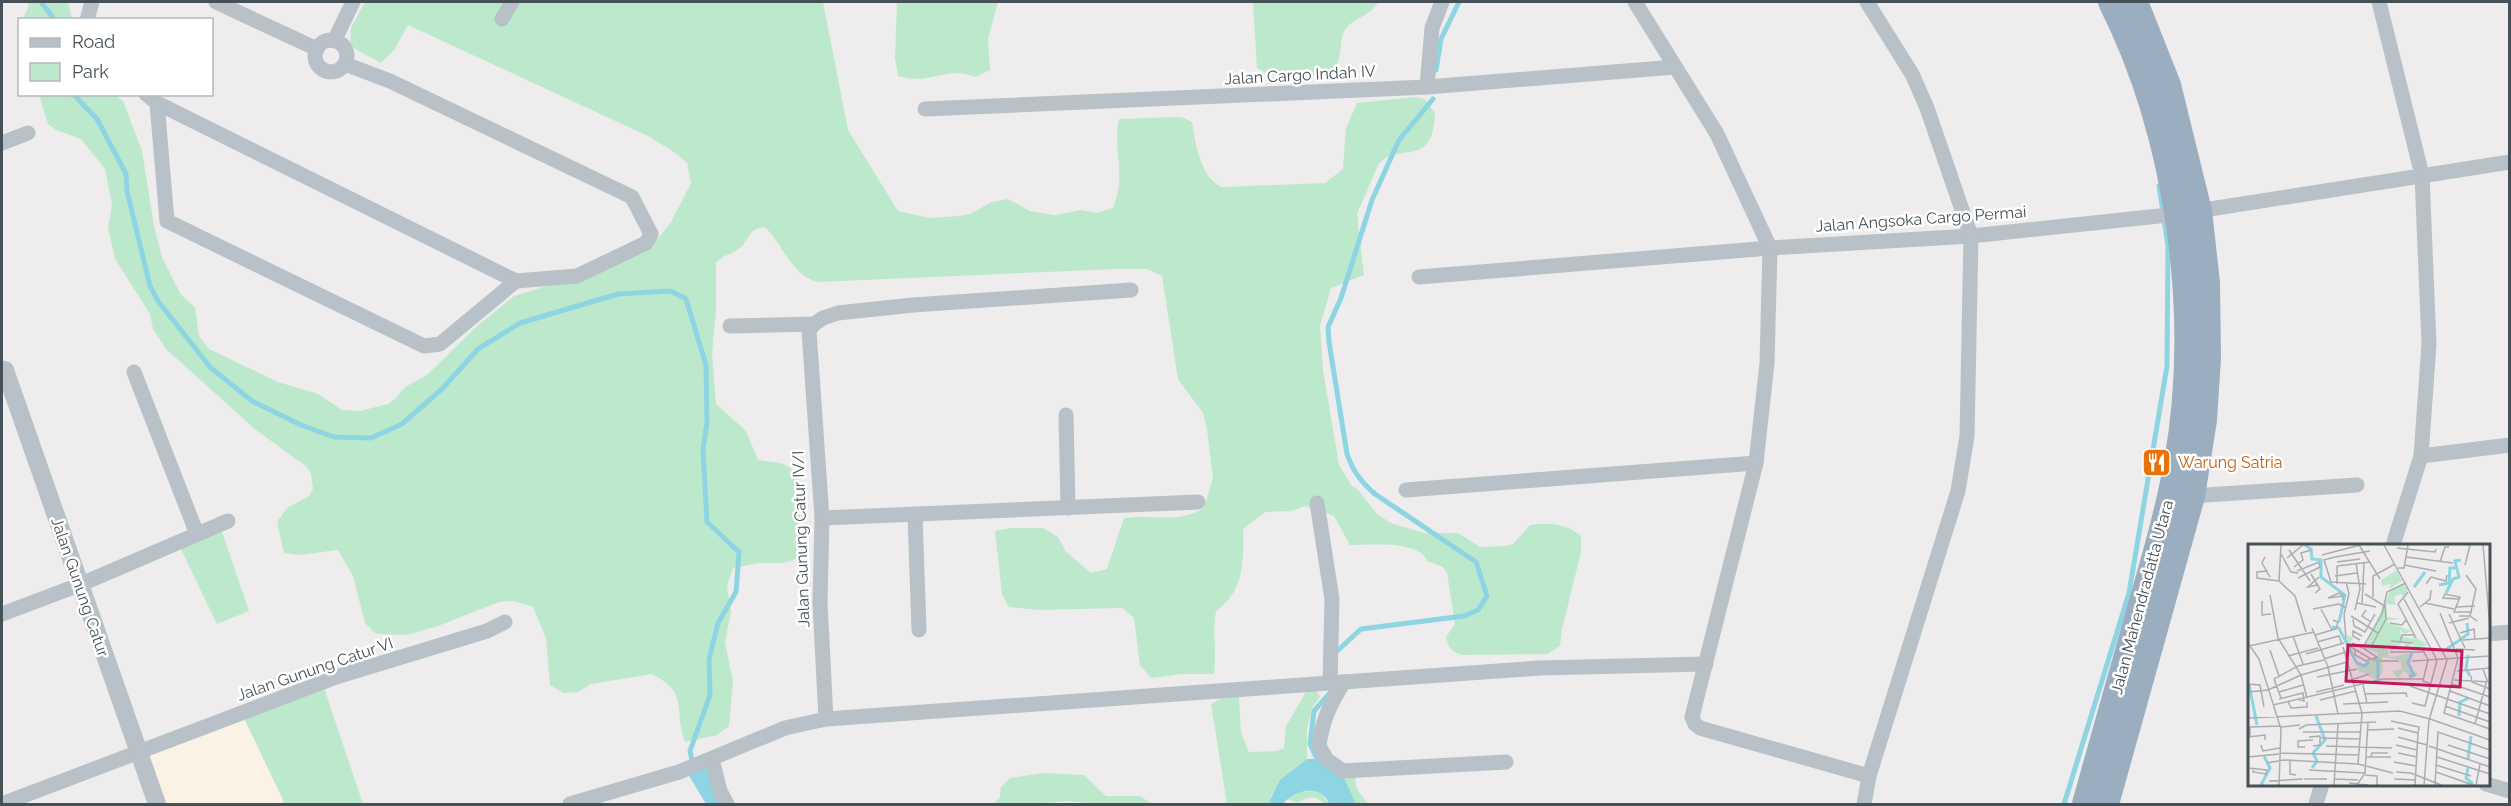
<svg xmlns="http://www.w3.org/2000/svg" width="2511" height="806" font-family="Raleway,sans-serif">
  <rect width="100%" height="100%" fill="#eeecec"/>
  <polygon fill="#f9f2e5" points="244,718 284,802 281,804 153,804 137,751"/>
  <g fill="#bce9cc">
    <polygon points="26,2 68,2 72,19 23,19 29,5"/>
    <path d="M 365,2 L 823,2 L 848,130 L 898,211 L 930,218 L 959,216 L 970,214 L 992,202 L 1008,199 L 1030,211 L 1055,215 L 1081,210 L 1097,213 L 1113,208 C 1127,175 1112,149 1119,119 L 1176,117 L 1184,118 L 1192,122 C 1195,143 1201,179 1222,187 L 1325,183 L 1343,169 L 1346,128 L 1357,103 L 1415,97 L 1425,99 L 1435,113 C 1433,171 1397,140 1378,165 L 1357,214 L 1364,275 L 1331,288 L 1320,326 L 1323,370 L 1339,465 L 1351,485 L 1358,490 L 1378,515 L 1393,524 L 1425,533 L 1458,533 L 1480,547 L 1505,546 L 1513,544 L 1530,525 C 1548,523 1567,523 1581,536 L 1581,552 L 1562,629 L 1560,646 L 1547,654 L 1461,655 C 1451,651 1448,647 1446,637 L 1455,624 L 1447,573 L 1443,567 L 1427,561 C 1420,540 1370,545 1350,545 L 1334,516 L 1305,506 L 1291,511 L 1265,512 L 1243,529 C 1244,562 1244,591 1216,611 C 1212,632 1217,652 1214,674 L 1182,674 L 1151,678 L 1140,665 L 1134,618 L 1122,608 L 1040,610 L 1009,607 L 1002,594 L 995,531 L 1011,528 L 1043,528 L 1058,537 L 1066,552 L 1091,573 L 1107,569 L 1124,518 C 1153,514 1178,524 1204,508 L 1213,478 L 1207,429 L 1203,413 L 1178,379 L 1162,276 L 1147,269 L 1116,269 L 818,282 C 791,275 784,246 766,228 C 747,226 750,243 737,250 C 729,255 723,255 716,263 L 716,312 L 712,354 L 716,404 L 746,431 L 758,460 C 778,463 791,461 800,481 L 800,558 L 783,563 L 759,563 L 733,568 L 727,586 L 731,612 L 725,642 L 733,682 L 729,726 L 717,735 L 685,742 C 673,708 690,694 652,674 L 591,684 L 578,692 L 563,693 L 550,685 L 546,638 L 533,607 L 514,601 L 499,602 L 438,626 L 407,635 L 376,634 L 365,623 L 353,576 L 338,550 L 299,555 L 284,553 L 277,522 L 287,508 L 309,496 L 313,489 L 311,473 L 307,467 L 256,430 L 166,349 L 153,329 L 150,314 L 115,259 L 108,228 L 112,205 L 105,169 L 81,139 L 56,130 L 48,124 L 39,95 L 115,95 L 123,101 L 142,151 L 154,226 L 162,257 L 181,295 L 195,307 L 199,336 L 209,349 L 278,382 L 318,394 L 342,410 L 360,411 L 388,404 L 395,399 L 405,387 L 427,375 L 475,328 L 514,296 L 550,285 L 582,279 L 642,253 L 661,235 L 671,222 L 691,183 L 687,163 L 674,152 L 650,137 L 408,25 L 394,50 L 381,63 L 350,46 L 351,28 Z"/>
    <path d="M 897,2 L 998,2 L 988,39 L 990,70 L 976,77 C 944,65 932,86 898,76 L 895,58 Z"/>
    <path d="M 1253,2 L 1378,2 C 1370,16 1359,16 1349,25 C 1336,37 1345,56 1334,69 C 1326,78 1282,78 1270,74 C 1265,73 1261,70 1257,68 Z"/>
    <polygon points="222,532 249,611 217,624 179,545"/>
    <polygon points="323,685 363,804 281,804 284,802 244,718"/>
    <path d="M 1307,690 L 1316,691 L 1320,697 L 1312,708 L 1307,729 L 1307,759 C 1287,774 1278,781 1268,804 L 1227,804 L 1211,704 L 1226,696 L 1239,697 L 1241,732 L 1249,752 L 1276,751 L 1284,748 L 1286,726 Z"/>
    <polygon points="1043,773 1084,775 1106,796 1140,796 1152,804 1099,804 1068,801 1034,804 986,804 995,803 1000,797 1001,787 1010,778"/>
    <path d="M 1337,773 L 1356,774 C 1353,790 1361,792 1368,804 L 1356,804 L 1345,781 Z"/>
    <path d="M 1314,791 L 1322,793 L 1329,804 L 1324,804 C 1317,795 1306,797 1298,803 L 1287,799 L 1298,792 Z"/>
  </g>
  <g fill="#8dd5e3">
    <path d="M 1307,759 L 1322,759 L 1345,780 L 1356,804 L 1329,804 C 1323,783 1293,790 1283,804 L 1268,804 L 1280,780 Z"/>
    <polygon points="706,768 726,804 706,804 688,774"/>
  </g>
  <g fill="none" stroke-linecap="round" stroke-linejoin="round">
    <g stroke="#8dd5e3" stroke-width="5">
      <polyline points="41,2 55,20"/>
      <polyline points="1436,70 1441,39 1459,2"/>
      <polyline points="73,94 97,119 126,174 127,191 150,286 158,301 210,367 252,401 301,425 334,437 371,438 402,424 442,389 478,349 520,323 618,294 671,291 686,299 706,365 707,422 703,450 707,522 739,552 736,592 718,623 709,659 710,695 690,751 693,765"/>
      <path d="M 1336,652 L 1361,629 L 1464,616 L 1478,610 L 1487,596 L 1476,562 L 1375,494 C 1361,482 1353,471 1347,454 L 1329,342 L 1328,327 L 1341,298 L 1372,200 L 1399,140 L 1433,99"/>
      <polyline points="1320,765 1310,744 1314,711 1330,693"/>
      <polyline points="2064,804 2129,593 2167,366 2168,246 2159,186"/>
    </g>
    <g stroke="#b8c1c7" stroke-width="15">
      <polyline points="216,2 317,49"/>
      <polyline points="1635,2 1717,134 1770,248 1767,363 1756,463 1692,717 1695,724 1700,728 1869,776"/>
      <polyline points="2379,2 2422,175 2429,344 2421,456 2393,545"/>
      <polyline points="502,19 512,2"/>
      <polyline points="87,20 92,2"/>
      <circle cx="331" cy="56" r="16"/>
      <polyline points="334,41 353,2"/>
      <polyline points="1427,87 1432,28 1442,2"/>
      <polyline points="146,94 157,103 516,281 577,276 646,243 651,234 632,197 390,81 345,64"/>
      <polyline points="157,103 167,221 424,346 440,344 516,281"/>
      <polyline points="925,109 1427,87 1675,67"/>
      <polyline points="2,143 28,133"/>
      <polyline points="1419,277 1770,248 1971,236 2178,214 2510,162"/>
      <polyline points="814,324 809,331 822,518 820,603 826,719"/>
      <polyline points="730,326 814,324 823,318 838,313 913,305 1131,290"/>
      <polyline points="134,372 197,534"/>
      <polyline points="1066,415 1068,508"/>
      <polyline points="2421,456 2510,445"/>
      <polyline points="1406,490 1756,463"/>
      <polyline points="2192,496 2357,485"/>
      <polyline points="1317,503 1332,599 1330,683"/>
      <polyline points="915,515 919,630"/>
      <polyline points="822,518 1198,502"/>
      <polyline points="2,614 79,585 228,521"/>
      <polyline points="2488,634 2510,632"/>
      <path d="M 1344,682 C 1330,704 1322,721 1319,746 L 1327,760 L 1343,771 L 1506,762"/>
      <polyline points="712,759 720,791 727,804"/>
      <polyline points="2486,784 2510,791"/>
      <polyline points="2,804 336,677 487,631 505,622"/>
      <polyline points="570,804 679,772 785,728 826,719 1540,668 1706,664"/>
      <polyline points="1864,804 1869,776 1958,491 1967,436 1971,236 1927,108 1912,74 1867,2"/>
      <polyline points="2316,804 2322,784"/>
    </g>
    <polyline stroke="#b8c1c7" stroke-width="18" points="2,370 5,370 157,804"/>
    <g stroke="#9aaec0" stroke-width="26">
      <path d="M 2085,804 C 2103,740 2121,676 2139,612 C 2153,563 2168,513 2177,462 C 2203,314 2179,137 2111,2"/>
      <polyline points="2106,804 2192,496 2204,420 2208,358 2207,283 2199,211 2168,85 2135,2"/>
    </g>
  </g>
  <defs>
    <symbol id="restaurant-square" viewBox="-11 -11 22 22"><rect x="-9" y="-9" width="18" height="18" rx="4" fill="#e8710a" stroke="#fff"/><path d="M-5-6h1v4h1v-4h1v4h1v-4h1v5L-1.5 .5V6h-2V.5L-5-1ZM5-6V6H3V1.5H1.5Q1.5-4 5-6Z" fill="#fff"/></symbol>
  </defs>
  <g fill-rule="evenodd">
    <use href="#restaurant-square" x="2140" y="446" width="33" height="33"/>
  </g>
  <g text-anchor="middle" dominant-baseline="central" stroke-width="5" stroke-linejoin="round" paint-order="stroke">
    <g font-size="16" fill="#465057" stroke="#fff">
      <text transform="translate(1300 75) rotate(-3)">Jalan Cargo Indah IV</text>
      <text transform="translate(1921 219) rotate(-4)">Jalan Angsoka Cargo Permai</text>
      <text transform="translate(801 539) rotate(-92)">Jalan Gunung Catur IV/I</text>
      <text transform="translate(80 587) rotate(71)">Jalan Gunung Catur</text>
      <text transform="translate(2142 597) rotate(-75)">Jalan Mahendradatta Utara</text>
      <text transform="translate(315 669) rotate(-19)">Jalan Gunung Catur VI</text>
    </g>
    <g font-size="16" fill="#c56008" stroke="#fff" text-anchor="start">
      <text x="2178" y="462">Warung Satria</text>
    </g>
  </g>
  <g transform="translate(2248 544)">
    <rect width="242" height="242" fill="#eeecec"/>
    <path d="M 149,26 L 154,37 L 141,45 L 142,40 L 134,42 L 133,36 ZM 153,40 L 160,44 L 156,53 L 153,50 L 146,53 L 148,61 L 138,60 L 139,73 L 153,75 L 137,77 L 163,87 L 157,90 L 152,86 L 153,92 L 164,95 L 166,92 L 180,101 L 168,104 L 163,99 L 160,107 L 155,98 L 144,107 L 138,101 L 142,113 L 165,109 L 160,125 L 171,130 L 164,134 L 156,127 L 150,134 L 144,127 L 154,125 L 152,116 L 134,113 L 135,128 L 129,136 L 111,127 L 98,98 L 100,91 L 106,94 L 102,98 L 108,117 L 116,120 L 129,113 L 130,109 L 116,104 L 142,47 Z" fill="#bce9cc"/>
    <path fill="none" stroke="#8dd5e3" stroke-width="3" d="M 57,1 L 63,5 L 64,15 L 73,16 L 73,33 L 97,51 L 91,78M 191,41 L 201,39 L 202,24 L 208,24M 166,43 L 177,28M 198,49 L 205,35 L 211,33 L 207,17 L 213,16M 84,83 L 91,84 L 108,118 L 116,122 L 121,118M 196,107 L 220,90 L 219,79M 220,111 L 218,125 L 222,132M 125,116 L 130,116 L 130,135M 161,133 L 166,131 L 160,119 L 164,109M 1,140 L 9,181M 211,172 L 212,158 L 221,154M 220,215 L 223,192M 64,224 L 69,217 L 65,209 L 77,196 L 68,172M 220,224 L 218,234 L 225,240M 13,241 L 22,224 L 16,212"/>
    <path fill="none" stroke="#abaeb0" stroke-width="1.5" d="M 33,1 L 31,37 L 47,52 L 58,88M 111,1 L 132,35M 136,1 L 199,116 L 181,176 L 176,241M 235,1 L 242,83M 149,4 L 187,8 L 188,5M 41,6 L 62,37M 33,10 L 43,28 L 50,29M 74,11 L 112,1M 17,13 L 14,19 L 22,33M 87,13 L 76,16 L 83,38 L 118,40M 87,13 L 122,7M 158,13 L 205,19M 39,14 L 55,1M 89,18 L 112,15M 192,18 L 197,3 L 201,3M 156,21 L 188,27M 217,21 L 222,1M 89,22 L 122,18M 46,23 L 55,16 L 53,9 L 63,6M 150,24 L 156,24 L 160,1M 20,27 L 9,28 L 9,34 L 31,37M 49,27 L 71,18 L 72,23 L 50,34M 63,30 L 72,45 L 67,49M 218,31 L 228,45 L 222,72M 87,32 L 109,29M 89,40 L 89,22M 178,40 L 183,33 L 198,37 L 199,31M 69,41 L 60,43 L 71,33M 160,48 L 150,60 L 168,94M 117,50 L 135,61M 22,51 L 30,94 L 53,131 L 59,154M 125,53 L 125,32 L 147,20M 156,55 L 189,116 L 177,162 L 164,159M 211,55 L 195,54 L 197,50 L 212,53 L 212,54 L 211,55 L 210,58 L 206,68 L 224,68M 95,56 L 95,52 L 91,49 L 80,54 L 95,52M 14,57 L 14,71 L 23,70M 109,59 L 128,63M 177,59 L 206,65M 114,60 L 116,19M 172,63 L 182,55 L 183,46M 208,63 L 227,62M 65,65 L 91,60 L 98,64M 73,65 L 84,86M 107,66 L 112,45 L 108,19M 118,66 L 114,72 L 123,78M 192,69 L 210,114 L 196,169 L 242,185M 201,70 L 217,104M 103,72 L 130,89M 211,72 L 222,72 L 229,77M 105,75 L 106,82 L 117,88 L 127,70M 142,79 L 154,81 L 158,76M 201,79 L 221,74M 64,84 L 80,123 L 90,170M 212,89 L 226,85 L 227,96M 67,91 L 88,85 L 90,78 L 85,76M 45,92 L 55,120M 98,95 L 96,70 L 101,50 L 98,38M 112,96 L 105,92 L 105,87 L 114,92M 215,96 L 242,94M 143,97 L 165,99M 69,98 L 91,92 L 94,100M 152,98 L 154,91 L 166,91M 0,99 L 11,115 L 33,185 L 31,241M 1,102 L 66,88M 95,103 L 114,169 L 110,220M 115,103 L 134,70 L 139,48 L 158,39M 123,103 L 138,75 L 137,60M 114,104 L 105,99 L 103,103 L 123,115M 174,104 L 180,116 L 175,137 L 183,140M 208,105 L 227,106M 22,106 L 31,132M 107,106 L 107,111 L 118,117 L 129,113 L 115,104M 142,108 L 176,108M 58,110 L 96,99M 40,112 L 70,104M 76,115 L 101,107M 132,117 L 151,117M 164,117 L 242,112M 209,127 L 242,124M 223,132 L 224,138 L 242,145M 69,133 L 109,125M 206,136 L 242,138M 97,138 L 121,130M 0,140 L 12,141 L 16,163M 204,140 L 242,153M 115,141 L 119,159M 162,142 L 242,170M 202,147 L 242,162M 0,148 L 20,146 L 53,131 L 99,118M 31,148 L 55,141M 68,148 L 96,141M 117,150 L 158,149 L 159,153M 33,154 L 26,135 L 50,122 L 76,116M 31,155 L 55,149 L 56,157 L 49,155M 72,156 L 108,147M 40,157 L 43,164 L 59,163 L 59,158M 95,160 L 140,158M 25,161 L 135,135 L 176,135M 197,162 L 242,178M 0,174 L 152,167 L 182,175M 182,175 L 242,196M 143,177 L 171,183 L 170,189 L 150,184M 227,180 L 239,136 L 235,125M 33,183 L 52,181M 51,185 L 58,181 L 128,178M 119,186 L 146,185M 55,188 L 112,188M 0,193 L 17,191 L 17,196M 2,193 L 2,183 L 32,182M 61,193 L 72,192 L 72,201 L 65,202M 150,193 L 179,201M 73,194 L 112,195M 13,201 L 15,207 L 32,204M 148,201 L 169,206M 200,201 L 242,215M 78,202 L 144,204M 181,202 L 242,223M 57,203 L 50,203 L 50,197 L 65,196M 32,209 L 111,211M 150,209 L 169,213M 0,213 L 31,210M 118,213 L 143,213M 123,213 L 124,209 L 140,209M 189,213 L 242,230M 42,217 L 42,230 L 48,231M 146,218 L 168,222M 19,219 L 36,216 L 110,220 L 145,229M 188,221 L 223,232M 0,224 L 19,226M 6,224 L 5,228 L 18,230 L 19,226M 61,226 L 117,229M 148,228 L 163,229 L 193,241M 188,228 L 225,241M 117,231 L 129,232 L 129,241M 56,235 L 79,235M 87,235 L 110,236M 146,235 L 167,236M 21,237 L 55,235M 101,239 L 120,241M 86,241 L 90,180M 109,241 L 117,229 L 120,178M 167,241 L 170,189M 187,241 L 190,188 L 242,206M 228,241 L 232,220"/>
    <path fill="#c2185b" fill-opacity="0.15" stroke="#c2185b" stroke-width="3" d="M 100,101 L 214,107 L 212,143 L 98,137 Z"/>
    <rect width="242" height="242" fill="none" stroke="#465057" stroke-width="3"/>
  </g>
  <rect width="2511" height="806" fill="none" stroke="#465057" stroke-width="6"/>
  <rect x="18" y="18" width="195" height="78" fill="#ffffff" stroke="#b5b9bc" stroke-width="1.5"/>
  <rect x="30" y="38" width="30" height="9" fill="#b8c1c7" stroke="#b5b9bc" stroke-width="1.5"/>
  <text x="72" y="48" font-size="18" fill="#465057">Road</text>
  <rect x="30" y="63" width="30" height="18" fill="#bce9cc" stroke="#b5b9bc" stroke-width="1.5"/>
  <text x="72" y="78" font-size="18" fill="#465057">Park</text>
</svg>
